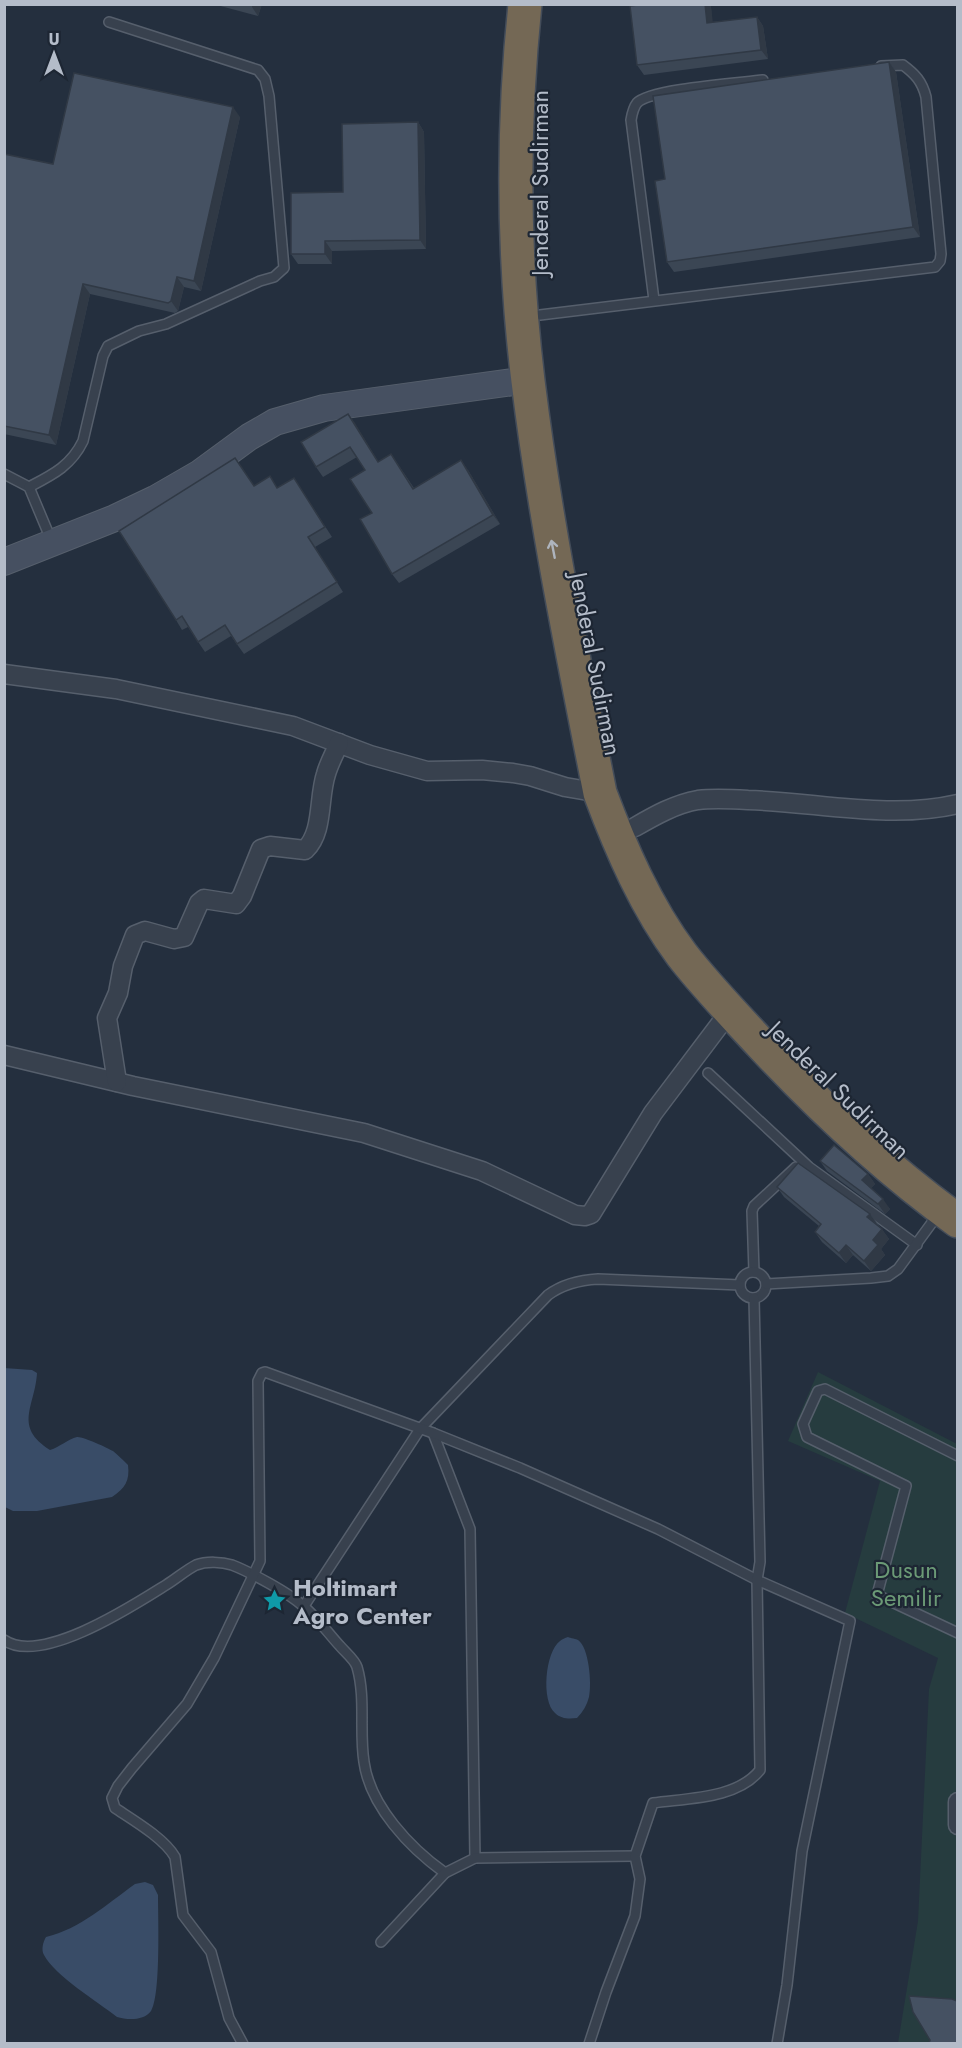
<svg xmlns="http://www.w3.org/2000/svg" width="962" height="2048" font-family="Jost,sans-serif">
  <rect width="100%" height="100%" fill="#242f3e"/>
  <polygon fill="#263c3f" points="818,1372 957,1444 957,2043 898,2043 918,1921 929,1689 938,1658 845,1613 880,1481 788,1441"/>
  <g fill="#394c67">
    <path d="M 4,1368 L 32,1370 L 37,1373 C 35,1407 13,1426 50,1450 C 60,1447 68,1439 77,1437 C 82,1436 108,1448 113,1451 C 118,1455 123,1460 128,1465 C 130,1481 125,1488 112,1497 L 37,1511 L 13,1511 L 5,1507 Z"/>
    <path d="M 568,1637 C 570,1638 577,1639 578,1640 C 589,1647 592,1684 589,1697 C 587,1705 583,1712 577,1718 C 569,1719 561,1719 555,1713 C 541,1701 545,1652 560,1641 C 562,1639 565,1638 568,1637 Z"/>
    <path d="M 145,1882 L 153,1885 L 158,1895 C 158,1917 161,1996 151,2011 C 144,2021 127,2020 117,2017 C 98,2002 54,1975 44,1955 C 41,1950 43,1942 46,1937 C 80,1929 107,1904 135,1884 Z"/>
  </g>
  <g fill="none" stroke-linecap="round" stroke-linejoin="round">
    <defs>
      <g id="lane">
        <path d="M 654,300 L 631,120 C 632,114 633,108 637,103 C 649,89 741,83 763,80"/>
        <path d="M 540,315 L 935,267 L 940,261 L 941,254 L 926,97 C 922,81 915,74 903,65 L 881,66"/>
        <polyline points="4,474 29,487 52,542"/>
        <path d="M 29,487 C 52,475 71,466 83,441 L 103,356 L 108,346 L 139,331 L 166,324 L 260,281 L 274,277 L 284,268 L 269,96 L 265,79 L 258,70 L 109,22"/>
        <polyline points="708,1073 809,1167 917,1245"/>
        <polyline points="754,1272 752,1211 754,1206 796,1167"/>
        <circle cx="753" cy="1285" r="13"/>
        <polyline points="766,1284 871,1278 888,1276 898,1269 939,1213"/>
        <polyline points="433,1433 470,1529 475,1858"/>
        <polyline points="958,1456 825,1389 818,1391 803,1424 807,1437 906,1486 877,1595 958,1633"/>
        <path d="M 304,1606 L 420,1429 L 548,1295 C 563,1284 580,1280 598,1279 L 740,1285"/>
        <path d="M 4,1640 C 41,1666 134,1605 166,1585 C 176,1579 186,1570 196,1565 C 207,1561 222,1562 232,1565 C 250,1572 289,1593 303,1606 C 317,1617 328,1633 340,1646 C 345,1652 355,1660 357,1667 C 366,1698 359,1731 364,1762 C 370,1806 410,1848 445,1873"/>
        <polyline points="381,1942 445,1873 475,1858 635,1856"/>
        <path d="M 243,2044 L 229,2018 L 211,1952 L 183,1915 L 175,1857 C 164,1838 133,1820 115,1808 L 112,1798 L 118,1786 L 132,1768 L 187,1704 L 214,1658 L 260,1561 L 258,1381 L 262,1373 L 265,1372 L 433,1433 L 520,1468 L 658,1529 L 757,1580 L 850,1621 L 802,1851 L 787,1985 L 777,2044"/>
        <path d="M 589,2044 L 606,1992 L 635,1916 L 640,1879 L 635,1856 L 653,1803 C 688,1798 737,1799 760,1770 L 757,1580 L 760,1562 L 754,1298"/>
      </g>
      <g id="street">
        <polyline points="4,674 116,689 293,726 370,755 427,771 482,770 513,773 530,776 565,787 600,793"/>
        <path d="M 635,827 C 654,816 675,804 698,800 C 714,798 731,799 748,800 C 817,802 889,820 958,804"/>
        <polyline points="4,1055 133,1086 364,1133 482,1171 575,1215 585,1216 591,1214 653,1113 730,1011"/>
        <path d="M 117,1082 L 107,1018 L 118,993 L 123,966 L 135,935 L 145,931 L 174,939 L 184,937 L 199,903 L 204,899 L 236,904 L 242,896 L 261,849 L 270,846 L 305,850 C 324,832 318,798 326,774 C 329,763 335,753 339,743"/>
        <polyline points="958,1802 958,1825"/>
      </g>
      <polyline id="secondary" points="4,562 115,518 155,499 200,473 249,437 275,422 324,408 528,380"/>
      <path id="highway" d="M 525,4 C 512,129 513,257 528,381 C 545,520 573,656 600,793 C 621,849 646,907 682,955 C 706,986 734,1015 761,1044 C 821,1108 886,1169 958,1221"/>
    </defs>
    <use href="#lane" stroke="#565f6c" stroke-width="12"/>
    <use href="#street" stroke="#565f6c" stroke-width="21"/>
    <use href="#secondary" stroke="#565f6c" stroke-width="28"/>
    <use href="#highway" stroke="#434c59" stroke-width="36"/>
    <use href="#lane" stroke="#38414e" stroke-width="9"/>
    <use href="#street" stroke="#38414e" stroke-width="18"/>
    <use href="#secondary" stroke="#465061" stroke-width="26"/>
    <use href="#highway" stroke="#746855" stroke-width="33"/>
  </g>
  <g fill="#3b4654">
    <polygon points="213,4 262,4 258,16"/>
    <polygon points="645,4 709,4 711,7 712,22 757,17 763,26 768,59 644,75 637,65"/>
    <polygon points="889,62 896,72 920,237 674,272 667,262"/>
    <polygon points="240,117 201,291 184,287 178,311 175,313 90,294 56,445 4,434 4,154 53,164"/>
    <polygon points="418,122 424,132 426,249 332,251 332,264 298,264 291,254"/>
    <polygon points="348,414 378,462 391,454 414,488 468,470 500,524 399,583 392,574 372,513 365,470 357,457 323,477 316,467"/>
    <polygon points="242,468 254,486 278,488 294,478 332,537 315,547 343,592 244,654 231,636 205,652 188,627 182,630 176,620"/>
    <polygon points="820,1161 868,1174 875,1184 871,1188 890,1209 885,1214 827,1171"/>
    <polygon points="777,1187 870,1214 889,1239 881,1249 885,1255 871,1271 853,1255 846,1263 822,1242 815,1232 819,1226 784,1197"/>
  </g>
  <g fill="#303945">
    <polygon points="252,4 262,4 258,16 252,7"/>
    <polygon points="705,4 709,4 711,7 714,32 707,23"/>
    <polygon points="757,17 763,26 768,59 761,50"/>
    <polygon points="889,62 896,72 920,237 913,227"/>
    <polygon points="233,107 240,117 201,291 194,281"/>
    <polygon points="418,122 424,132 426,249 420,240"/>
    <polygon points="325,241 332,251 332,264 325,254"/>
    <polygon points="177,277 184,287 178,311 171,301"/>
    <polygon points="83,284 90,294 56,445 49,435"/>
    <polygon points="348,414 355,423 384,471 378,462"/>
    <polygon points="461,460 468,470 500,524 493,515"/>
    <polygon points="868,1174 875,1184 869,1190 862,1180"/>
    <polygon points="883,1199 890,1209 885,1214 878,1204"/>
    <polygon points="870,1214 877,1224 867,1217"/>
    <polygon points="882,1229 889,1239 881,1249 885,1255 871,1271 864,1261 873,1240"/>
    <polygon points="846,1245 853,1255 846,1263 839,1253"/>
  </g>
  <g fill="#455162" stroke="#303945" stroke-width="1.5">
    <polygon points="645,4 705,4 707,23 757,17 761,50 637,65 630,6"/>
    <polygon points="889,62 913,227 667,262 655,181 665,179 653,96"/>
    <polygon points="74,73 233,107 194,281 177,277 171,301 168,303 83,284 49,435 4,426 4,154 53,164"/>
    <polygon points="418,122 420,240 325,241 325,254 291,254 291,193 343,192 342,124"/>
    <polygon points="348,414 378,462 391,454 413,489 461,460 493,515 392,574 360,519 372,513 350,479 365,470 350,447 316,467 301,442"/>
    <polygon points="235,458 254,486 270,476 277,488 294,478 325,527 308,537 337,582 237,644 225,625 198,642 182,616 176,620 119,531"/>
    <polygon points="834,1145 868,1174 862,1180 883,1199 878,1204 820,1161"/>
    <polygon points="798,1163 870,1214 867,1217 882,1229 873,1240 878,1245 864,1261 846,1245 839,1253 815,1232 821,1224 777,1187"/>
    <polygon points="909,1996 952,1999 957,2001 957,2043 929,2043 930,2040 913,2012"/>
  </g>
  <defs><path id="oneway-shaft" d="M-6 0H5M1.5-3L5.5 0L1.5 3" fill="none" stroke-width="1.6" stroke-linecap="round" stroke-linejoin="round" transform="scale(1.5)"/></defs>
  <use stroke="#aeb4bd" href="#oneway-shaft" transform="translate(553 549) rotate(-101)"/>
  <defs>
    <symbol id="sight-bare" viewBox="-9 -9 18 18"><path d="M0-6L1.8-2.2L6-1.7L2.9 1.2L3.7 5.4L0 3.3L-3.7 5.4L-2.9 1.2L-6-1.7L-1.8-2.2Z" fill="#0f9aa8" stroke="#1d2633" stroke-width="2.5" paint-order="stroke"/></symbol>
  </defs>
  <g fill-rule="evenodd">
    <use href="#sight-bare" x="258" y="1584" width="33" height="33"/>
  </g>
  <g text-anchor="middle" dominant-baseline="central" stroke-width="4.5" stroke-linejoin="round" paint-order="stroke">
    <g font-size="24" fill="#b4bcc9" stroke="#1d2633">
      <text transform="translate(539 183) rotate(-90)">Jenderal Sudirman</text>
      <text transform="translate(596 664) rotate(79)">Jenderal Sudirman</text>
      <text transform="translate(839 1090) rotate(44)">Jenderal Sudirman</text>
    </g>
    <g font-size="24" fill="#6b9a76" stroke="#1d2633">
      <text x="906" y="1569">Dusun<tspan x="906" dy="28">Semilir</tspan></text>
    </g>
    <g font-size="24" font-weight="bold" fill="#b4bcc9" stroke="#1d2633" text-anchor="start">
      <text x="293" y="1587">Holtimart<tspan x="293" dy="28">Agro Center</tspan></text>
    </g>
  </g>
  <rect width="962" height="2048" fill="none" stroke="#b4bcc9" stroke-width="12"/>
  <g transform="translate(54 54)" stroke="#1d2633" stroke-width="4.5" paint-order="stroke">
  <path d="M0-4.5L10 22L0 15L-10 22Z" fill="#b4bcc9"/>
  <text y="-9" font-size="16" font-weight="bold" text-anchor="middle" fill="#b4bcc9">U</text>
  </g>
</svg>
